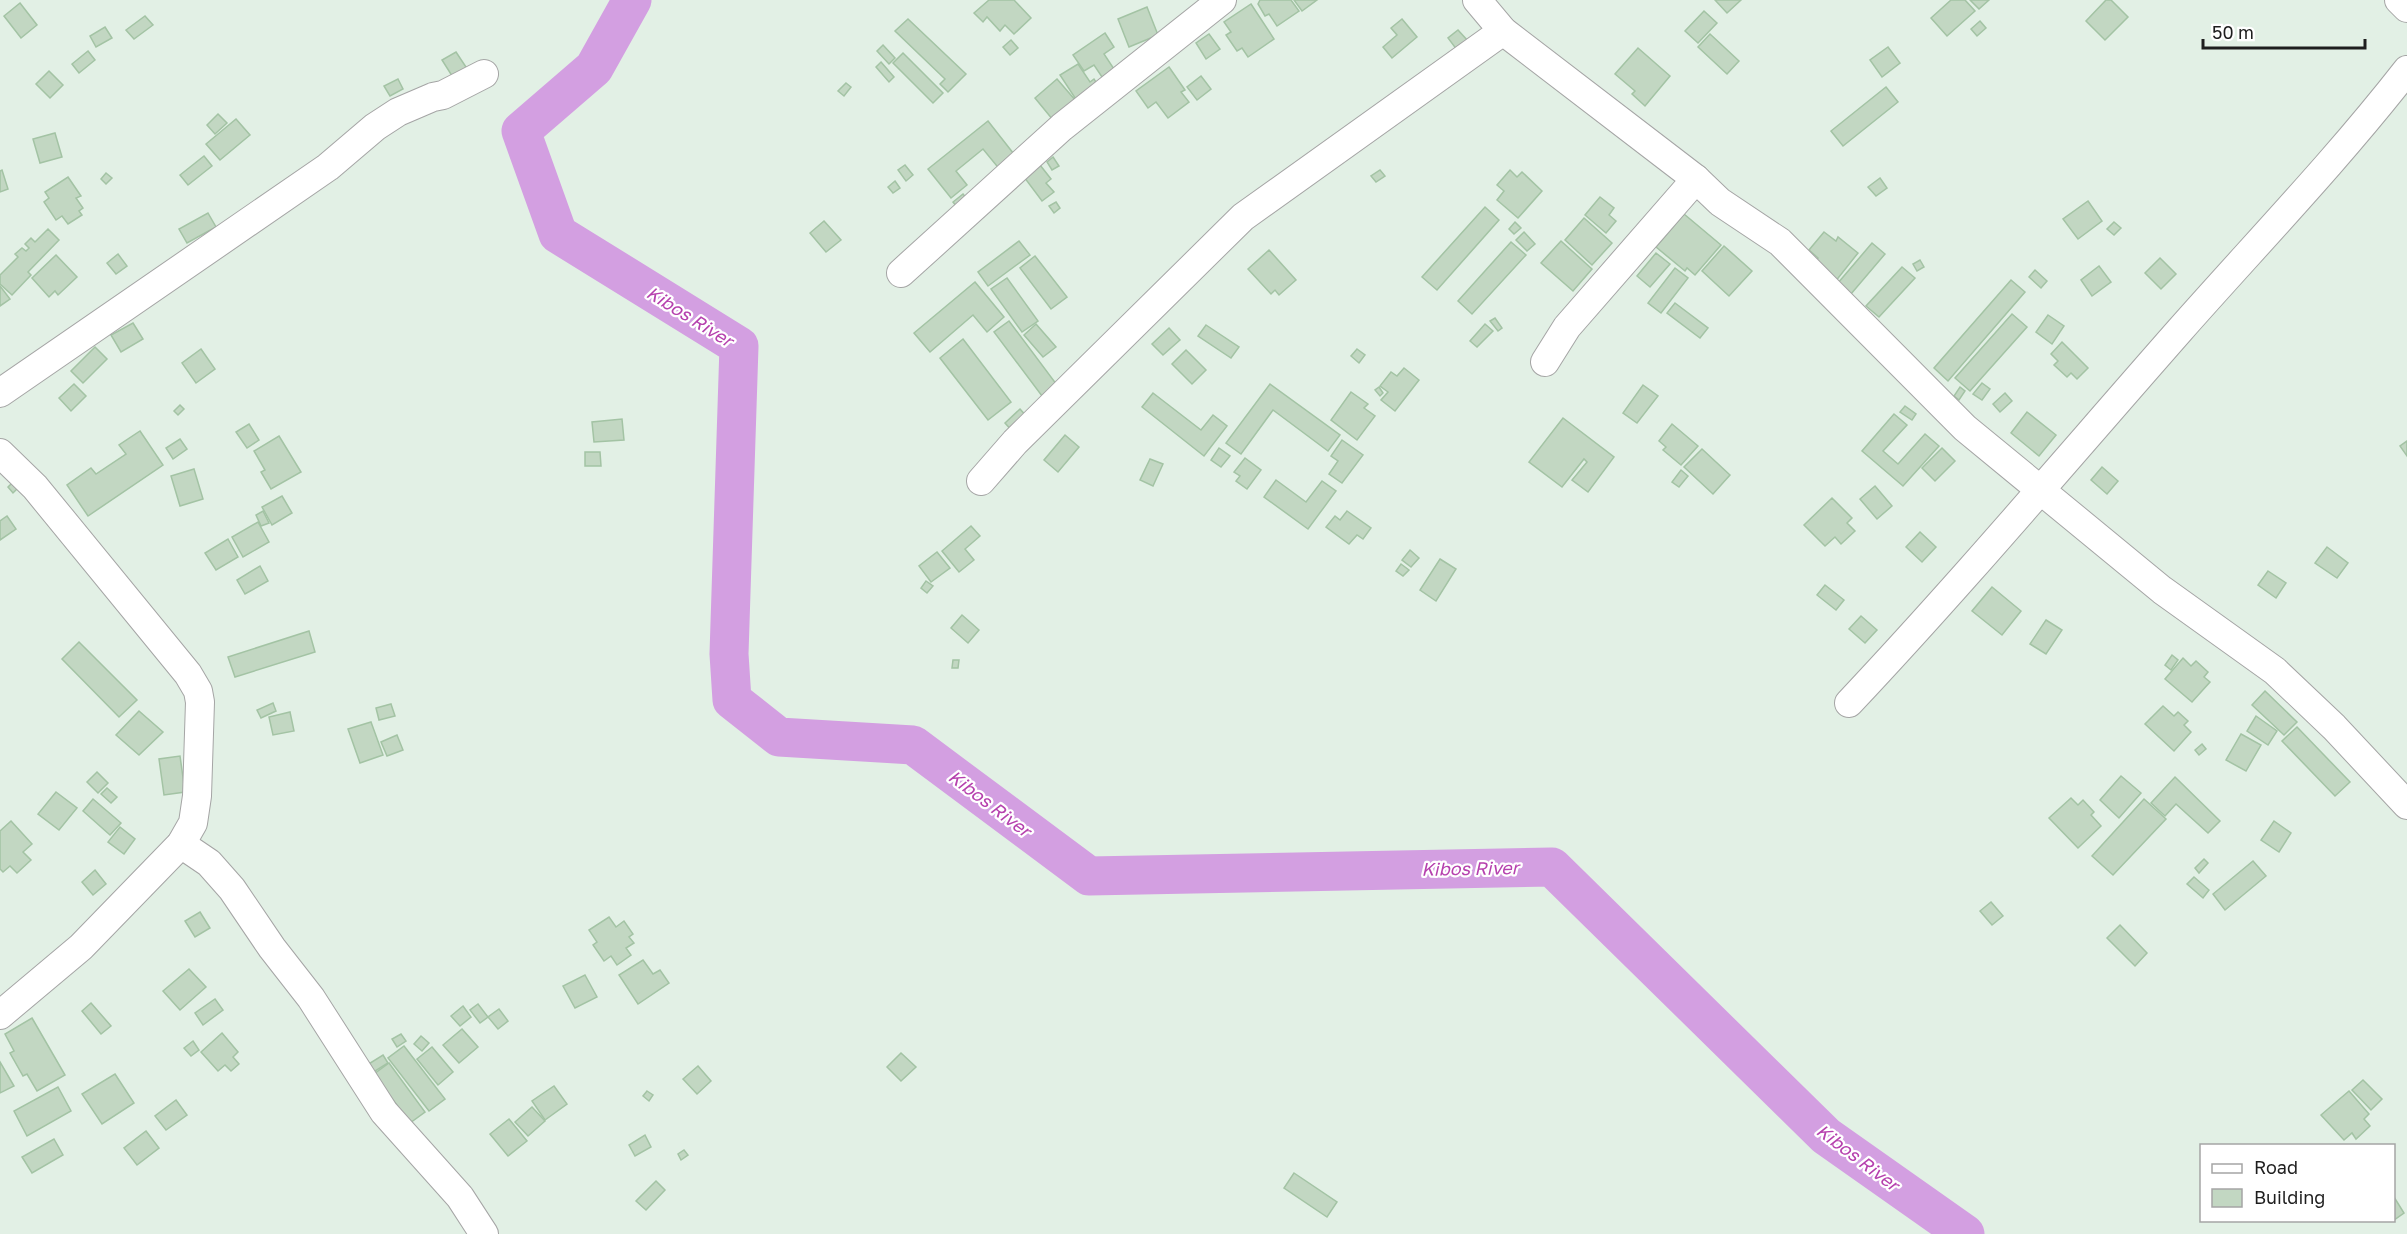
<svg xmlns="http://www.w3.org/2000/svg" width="2407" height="1234" font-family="'Golos Text',sans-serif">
  <rect width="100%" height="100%" fill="#e2f0e5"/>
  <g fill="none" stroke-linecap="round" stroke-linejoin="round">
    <polyline stroke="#d39fe1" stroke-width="39" points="632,0 594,68 521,131 558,234 739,346 729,654 732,700 779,737 913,745 1089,876 1552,867 1826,1136 1965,1234"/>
  </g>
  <g fill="#c2d7c2" stroke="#a3c3a4" stroke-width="1.5">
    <polygon points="989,0 1014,0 1031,18 1014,34 1005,25 1000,31 987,17 983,22 974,13"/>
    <polygon points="1260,0 1291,0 1299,11 1277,26 1269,14 1265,16 1258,4"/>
    <polygon points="1294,0 1317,0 1302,11"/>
    <polygon points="1715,0 1741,0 1727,13"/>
    <polygon points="1951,0 1965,0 1975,11 1947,36 1931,18"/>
    <polygon points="1970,0 1989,0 1979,9"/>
    <polygon points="2106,0 2111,0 2128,17 2105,40 2086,21"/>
    <polygon points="20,3 37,25 21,38 4,16"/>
    <polygon points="1251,4 1274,39 1248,57 1242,48 1237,51 1226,35 1231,32 1224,22"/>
    <polygon points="1147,7 1158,35 1129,47 1118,19"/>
    <polygon points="1704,11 1717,23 1698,43 1685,31"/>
    <polygon points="145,16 153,25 134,39 126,30"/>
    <polygon points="908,19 966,74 948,92 940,84 945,79 895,31"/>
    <polygon points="1402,19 1417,37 1392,58 1383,47 1397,35 1391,28"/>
    <polygon points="1980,21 1986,28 1977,36 1971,29"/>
    <polygon points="105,27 112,38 96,47 90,36"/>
    <polygon points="1458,30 1468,41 1457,50 1448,38"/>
    <polygon points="1105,33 1114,47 1104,54 1114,69 1102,77 1094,65 1084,71 1073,55"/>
    <polygon points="1209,34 1220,49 1206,59 1196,43"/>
    <polygon points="1710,34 1739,61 1727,74 1698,47"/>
    <polygon points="1011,40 1018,48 1010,55 1003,47"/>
    <polygon points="883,45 895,58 889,64 877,51"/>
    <polygon points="1888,47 1900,63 1882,77 1870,60"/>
    <polygon points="1638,48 1670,76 1645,106 1632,94 1635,91 1615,74"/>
    <polygon points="88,51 95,60 79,73 72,64"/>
    <polygon points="456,52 468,70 454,79 442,60"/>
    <polygon points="903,53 943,93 933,103 893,63"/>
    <polygon points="881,62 894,77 889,82 876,67"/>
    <polygon points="1078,64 1090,82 1094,79 1101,90 1079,104 1060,75"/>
    <polygon points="1169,67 1185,90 1181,92 1189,102 1168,118 1156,102 1148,108 1136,91"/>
    <polygon points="49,71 63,85 50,98 36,84"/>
    <polygon points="1201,76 1211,89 1197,100 1187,87"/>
    <polygon points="398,79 403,89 390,96 384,86"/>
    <polygon points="1057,79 1076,101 1053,120 1035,98"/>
    <polygon points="846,83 851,87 844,96 838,91"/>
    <polygon points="1886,87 1898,102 1843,146 1831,131"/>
    <polygon points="218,114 227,123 215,134 207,125"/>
    <polygon points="236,119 250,135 220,160 206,144"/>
    <polygon points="988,121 1017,158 1001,171 983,149 956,171 967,185 951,198 928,169"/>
    <polygon points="55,133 62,157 40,163 33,139"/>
    <polygon points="204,156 212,166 188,185 180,175"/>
    <polygon points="1053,157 1059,166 1052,170 1047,162"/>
    <polygon points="905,165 913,175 906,181 898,170"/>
    <polygon points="1040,165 1051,179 1046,183 1054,192 1042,201 1024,177"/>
    <polygon points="2,170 8,189 0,192 0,171"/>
    <polygon points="1380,170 1385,176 1376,182 1371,176"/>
    <polygon points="1510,170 1517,177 1522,172 1542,191 1518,218 1497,200 1504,191 1497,185"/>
    <polygon points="106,173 112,178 106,184 101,179"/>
    <polygon points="68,177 81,196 76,198 83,208 79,211 82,215 68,224 62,216 56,220 44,202 49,198 45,192"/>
    <polygon points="1880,178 1887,188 1876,196 1868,187"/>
    <polygon points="895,181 900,188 893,193 888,187"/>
    <polygon points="963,194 967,199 957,207 953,202"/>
    <polygon points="1600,197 1614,208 1609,215 1616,221 1606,233 1585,215"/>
    <polygon points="2088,201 2102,221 2078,239 2063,219"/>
    <polygon points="1056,202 1060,208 1054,213 1049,206"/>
    <polygon points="1485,207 1499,220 1437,290 1422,277"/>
    <polygon points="208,213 216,227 187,243 179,229"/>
    <polygon points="1684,214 1721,245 1695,275 1687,268 1685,271 1656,247"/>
    <polygon points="1584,218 1612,243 1592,265 1565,240"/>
    <polygon points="824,221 841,240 826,252 810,233"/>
    <polygon points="1515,222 1521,228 1514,234 1509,229"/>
    <polygon points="2114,222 2121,228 2114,235 2107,229"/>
    <polygon points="48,229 59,240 28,272 31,275 12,295 0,284 0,275 18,257 15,254 22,248 26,251 29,248 25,244 31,238 35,242"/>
    <polygon points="1524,232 1535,244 1527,251 1516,240"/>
    <polygon points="1824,232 1836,241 1838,237 1858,253 1835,282 1813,264 1818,258 1809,250"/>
    <polygon points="1019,241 1030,255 988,286 978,272"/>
    <polygon points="1561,241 1592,269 1573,291 1541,263"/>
    <polygon points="1511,242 1526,255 1472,314 1458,301"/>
    <polygon points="1872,243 1885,254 1851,294 1838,283"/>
    <polygon points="1724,246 1752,271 1729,296 1702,271"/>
    <polygon points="1269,250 1296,280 1279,295 1275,290 1271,294 1248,269"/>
    <polygon points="1656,253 1670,264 1650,287 1637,276"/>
    <polygon points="118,254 127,266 116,274 107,263"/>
    <polygon points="56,255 77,277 58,295 55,291 49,297 32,278"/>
    <polygon points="1035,256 1067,297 1051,309 1020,268"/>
    <polygon points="2160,258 2176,274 2161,289 2145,273"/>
    <polygon points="1920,260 1924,267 1917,271 1913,264"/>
    <polygon points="2099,266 2111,282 2092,296 2081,280"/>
    <polygon points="1902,267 1915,278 1879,317 1866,306"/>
    <polygon points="1675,268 1688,278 1661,313 1648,303"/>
    <polygon points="2035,270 2047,281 2041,288 2029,277"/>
    <polygon points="1007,278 1038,321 1022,332 991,289"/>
    <polygon points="2011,280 2025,292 1948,381 1934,368"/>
    <polygon points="975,282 1004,317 987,332 973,315 930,352 914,333"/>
    <polygon points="0,286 10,299 0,306"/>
    <polygon points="1675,303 1708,328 1700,338 1667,313"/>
    <polygon points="2012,314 2027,327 1970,391 1955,378"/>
    <polygon points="2048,315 2064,326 2052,344 2036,332"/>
    <polygon points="1495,318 1502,328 1498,331 1490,321"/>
    <polygon points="1009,321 1063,393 1048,404 994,332"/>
    <polygon points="133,323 143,339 121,352 111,335"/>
    <polygon points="1036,324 1056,347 1043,357 1024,335"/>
    <polygon points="1485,324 1493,331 1477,347 1470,341"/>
    <polygon points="1206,325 1239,347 1231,358 1198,336"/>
    <polygon points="1169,328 1180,340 1163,355 1152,344"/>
    <polygon points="963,339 1011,402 988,420 940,358"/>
    <polygon points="2062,342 2088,368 2077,379 2071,373 2067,377 2054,365 2058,361 2051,354"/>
    <polygon points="95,347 107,359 83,383 71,371"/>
    <polygon points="201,349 215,369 196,383 182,363"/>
    <polygon points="1357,349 1365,355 1359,363 1351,356"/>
    <polygon points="1186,350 1206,370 1192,384 1172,364"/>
    <polygon points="1404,368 1419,380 1395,411 1381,400 1388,392 1380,386 1391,372 1397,376"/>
    <polygon points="1982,383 1990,389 1982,400 1973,394"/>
    <polygon points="74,384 86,396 71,411 59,398"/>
    <polygon points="1270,384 1340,435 1328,451 1273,410 1241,454 1226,443"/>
    <polygon points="1643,385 1658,396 1637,423 1623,413"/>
    <polygon points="1379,387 1383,393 1380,396 1375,390"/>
    <polygon points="1960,387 1965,391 1959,400 1954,396"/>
    <polygon points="1351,392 1368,404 1364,408 1375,416 1357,440 1331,420"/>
    <polygon points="1153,393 1201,430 1213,415 1227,426 1204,456 1142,407"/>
    <polygon points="2005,393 2012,401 2000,412 1993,404"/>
    <polygon points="180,405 184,409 178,415 174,411"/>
    <polygon points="1905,406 1916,414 1912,420 1900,412"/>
    <polygon points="1020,409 1028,418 1013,432 1005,423"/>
    <polygon points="2027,412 2056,435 2039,456 2011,433"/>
    <polygon points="1894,414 1907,425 1883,451 1898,464 1925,434 1939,446 1903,486 1862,451"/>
    <polygon points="1563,418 1614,457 1588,492 1572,480 1587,462 1584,459 1562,487 1529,462"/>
    <polygon points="622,419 624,440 594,442 592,422"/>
    <polygon points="249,424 259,440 247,448 236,432"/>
    <polygon points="1672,424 1698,446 1681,465 1663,450 1666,447 1659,441"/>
    <polygon points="140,431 163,465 88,516 67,485 91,468 96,474 126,454 119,445"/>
    <polygon points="1065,435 1079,447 1058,472 1044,460"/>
    <polygon points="279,436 301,472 271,489 261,472 265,470 254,451"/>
    <polygon points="180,439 187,449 173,459 166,448"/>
    <polygon points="1342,440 1363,455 1342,483 1329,474 1338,461 1331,456"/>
    <polygon points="2407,441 2407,456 2400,446"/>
    <polygon points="1219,448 1230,456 1221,467 1211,460"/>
    <polygon points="1942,448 1955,461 1935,481 1922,468"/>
    <polygon points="1702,449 1730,475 1713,494 1684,467"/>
    <polygon points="585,452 600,452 601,466 585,466"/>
    <polygon points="1245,458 1261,470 1247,489 1236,481 1240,476 1234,472"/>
    <polygon points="1150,459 1163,464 1153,486 1140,480"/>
    <polygon points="2102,467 2118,481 2107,494 2091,480"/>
    <polygon points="194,469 203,499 180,506 171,476"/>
    <polygon points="1681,470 1688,476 1679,487 1672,482"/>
    <polygon points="18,477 23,483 13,493 8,487"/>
    <polygon points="1276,480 1306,502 1322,481 1336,491 1308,529 1264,497"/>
    <polygon points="1875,486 1892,506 1877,519 1860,499"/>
    <polygon points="282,496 292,513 272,525 262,507"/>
    <polygon points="1832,498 1852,518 1847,523 1855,531 1841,544 1835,537 1825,546 1804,525"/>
    <polygon points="263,511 269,523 261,526 256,515"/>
    <polygon points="1347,511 1371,528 1363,539 1357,535 1349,544 1326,527 1335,516 1340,520"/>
    <polygon points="7,516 16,529 0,540 0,521"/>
    <polygon points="258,522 269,542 243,557 232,537"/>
    <polygon points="971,526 980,536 965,549 974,560 959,572 942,551"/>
    <polygon points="1920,532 1936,547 1922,562 1906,547"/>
    <polygon points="228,539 238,557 216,570 205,553"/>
    <polygon points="2327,547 2348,563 2337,578 2315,563"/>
    <polygon points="1410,550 1419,558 1411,567 1402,560"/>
    <polygon points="937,552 950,568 931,582 919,566"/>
    <polygon points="1440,559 1456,569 1436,601 1420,590"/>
    <polygon points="1401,564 1409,570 1403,576 1396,571"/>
    <polygon points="260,566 268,581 245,594 237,580"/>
    <polygon points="2268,571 2286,583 2276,598 2258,585"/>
    <polygon points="926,581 933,586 927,593 921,588"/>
    <polygon points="1825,585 1844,600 1836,610 1817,595"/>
    <polygon points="1992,587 2021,611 2002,635 1972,611"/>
    <polygon points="962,615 979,630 968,643 951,628"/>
    <polygon points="1861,616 1877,630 1865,643 1849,629"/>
    <polygon points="2046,620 2062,630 2046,654 2030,644"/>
    <polygon points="309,631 315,652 235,677 228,657"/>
    <polygon points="79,642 137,700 119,717 62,659"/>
    <polygon points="2172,655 2178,660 2171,670 2165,665"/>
    <polygon points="2183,658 2191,666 2196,661 2208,672 2204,677 2210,682 2192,702 2165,679"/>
    <polygon points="953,660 959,660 958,668 952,668"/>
    <polygon points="2265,691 2297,722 2284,735 2252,705"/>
    <polygon points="273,703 276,711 261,718 257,710"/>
    <polygon points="391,704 395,716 379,720 376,708"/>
    <polygon points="2163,706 2174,716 2178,712 2188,721 2184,725 2191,732 2174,751 2145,724"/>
    <polygon points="139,711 163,732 139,755 116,735"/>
    <polygon points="290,712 294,731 273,735 269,717"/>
    <polygon points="2256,716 2277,731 2268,745 2247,731"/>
    <polygon points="371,722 383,755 360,763 348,729"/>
    <polygon points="2297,727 2350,782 2335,796 2282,741"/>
    <polygon points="2241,734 2261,745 2246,771 2226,760"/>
    <polygon points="397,735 403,750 387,756 381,742"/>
    <polygon points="2202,744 2206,749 2199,755 2195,750"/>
    <polygon points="180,756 185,792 164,795 159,759"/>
    <polygon points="97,772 108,783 98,793 87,782"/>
    <polygon points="2121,776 2141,793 2119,818 2100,800"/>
    <polygon points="2175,777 2220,821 2208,833 2176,804 2165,816 2151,803"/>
    <polygon points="107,788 117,797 111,803 101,794"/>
    <polygon points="56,792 77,808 59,830 38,814"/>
    <polygon points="2071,798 2078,805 2083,800 2094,812 2091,815 2101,826 2078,848 2049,818"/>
    <polygon points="93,799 121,823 110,835 83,811"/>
    <polygon points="2144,799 2166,819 2113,875 2092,856"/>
    <polygon points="11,821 32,844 23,852 31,860 17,873 10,866 3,872 0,869 0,831"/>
    <polygon points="2274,821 2291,833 2279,852 2261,840"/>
    <polygon points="120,827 135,839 124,854 108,842"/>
    <polygon points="2204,859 2208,863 2199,873 2195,868"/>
    <polygon points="2253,861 2266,876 2225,910 2213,894"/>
    <polygon points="95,870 106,884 93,895 82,882"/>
    <polygon points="2194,877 2209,890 2203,898 2187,884"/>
    <polygon points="1991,902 2003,916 1992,925 1980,911"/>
    <polygon points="200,912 210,928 195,937 185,921"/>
    <polygon points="609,917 616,927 624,921 633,934 629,937 634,943 626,948 631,955 617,965 611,956 604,961 593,945 597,942 589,930"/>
    <polygon points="2120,925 2147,953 2135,966 2107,938"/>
    <polygon points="643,960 653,974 660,970 669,983 638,1004 619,975"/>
    <polygon points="189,969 206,987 180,1010 163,991"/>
    <polygon points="585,975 597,997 575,1008 563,986"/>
    <polygon points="215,999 223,1010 203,1025 195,1013"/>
    <polygon points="91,1003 111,1026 101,1034 82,1011"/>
    <polygon points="478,1004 488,1017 480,1023 470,1010"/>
    <polygon points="463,1006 471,1017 460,1026 451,1016"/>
    <polygon points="499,1009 508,1021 498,1029 488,1017"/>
    <polygon points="32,1018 65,1075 37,1091 27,1074 23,1076 10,1053 14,1051 5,1034"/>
    <polygon points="462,1029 478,1047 459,1063 443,1045"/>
    <polygon points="222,1033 238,1052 233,1057 239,1064 231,1071 225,1065 218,1071 201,1052"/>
    <polygon points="401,1034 406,1041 397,1047 392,1039"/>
    <polygon points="421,1036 429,1043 422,1051 414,1044"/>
    <polygon points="193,1041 199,1050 191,1056 184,1048"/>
    <polygon points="404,1046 445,1099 429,1111 388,1058"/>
    <polygon points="432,1047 453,1072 438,1085 417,1059"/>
    <polygon points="901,1053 916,1067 901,1081 887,1067"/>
    <polygon points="383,1055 388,1063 372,1073 367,1065"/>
    <polygon points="0,1062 14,1086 0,1093"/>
    <polygon points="389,1063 425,1112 410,1123 374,1074"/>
    <polygon points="698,1066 711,1081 697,1094 683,1079"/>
    <polygon points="115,1074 134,1103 102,1124 82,1094"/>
    <polygon points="2363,1080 2382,1099 2371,1110 2352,1090"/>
    <polygon points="554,1086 567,1104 545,1120 532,1101"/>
    <polygon points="58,1087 71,1111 27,1136 14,1111"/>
    <polygon points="647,1091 653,1095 649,1101 643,1096"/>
    <polygon points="2349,1091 2369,1114 2364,1119 2370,1126 2356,1139 2352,1133 2344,1140 2321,1115"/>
    <polygon points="176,1100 187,1115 166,1130 155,1116"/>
    <polygon points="532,1107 545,1121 528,1136 515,1122"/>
    <polygon points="509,1119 527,1141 508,1156 490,1134"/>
    <polygon points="146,1131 159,1148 137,1165 124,1148"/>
    <polygon points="645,1135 651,1147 635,1156 629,1145"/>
    <polygon points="54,1139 63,1155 32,1173 22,1157"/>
    <polygon points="684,1150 688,1155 681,1160 678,1154"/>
    <polygon points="1294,1173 1337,1202 1327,1217 1284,1188"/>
    <polygon points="656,1181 665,1190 646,1210 636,1201"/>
    <polygon points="2394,1197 2404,1213 2394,1220"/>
  </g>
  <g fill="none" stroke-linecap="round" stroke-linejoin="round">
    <defs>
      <g id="minor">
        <polyline points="1477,0 1503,31 1696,179 1720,202 1780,242 1965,428 2162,590 2275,671 2334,727 2407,805"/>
        <polyline points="2399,0 2407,8"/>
        <polyline points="901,273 1062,127 1222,0"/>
        <polyline points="1545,362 1567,327 1696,179"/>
        <polyline points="0,393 328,167 375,127 398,112 433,97 443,95 484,74"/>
        <polyline points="0,453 35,487 188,674 198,691 200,702 197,796 193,823 181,844 81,947 0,1015"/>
        <polyline points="981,481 1015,442 1243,217 1503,31"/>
        <path d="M 1849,703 C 1963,582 2070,455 2180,330 C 2256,244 2336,161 2407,70"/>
        <polyline points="181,844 209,863 232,889 272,948 311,998 384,1112 460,1197 484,1234"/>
      </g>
    </defs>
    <use href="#minor" stroke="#a5a5a5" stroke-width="30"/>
    <use href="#minor" stroke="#fff" stroke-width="28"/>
  </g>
  <g text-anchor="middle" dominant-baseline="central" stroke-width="4.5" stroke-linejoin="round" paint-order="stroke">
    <g font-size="18" font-style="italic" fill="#b641ae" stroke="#fff">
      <text transform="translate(690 316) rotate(32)">Kibos River</text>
      <text transform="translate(990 803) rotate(37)">Kibos River</text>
      <text transform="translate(1470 868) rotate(-1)">Kibos River</text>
      <text transform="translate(1858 1157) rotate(37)">Kibos River</text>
    </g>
  </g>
  <rect x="2200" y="1144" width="195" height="78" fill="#ffffff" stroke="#a5a5a5" stroke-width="1.5"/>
  <rect x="2212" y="1164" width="30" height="9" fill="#ffffff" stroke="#a5a5a5" stroke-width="1.5"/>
  <text x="2254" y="1174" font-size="18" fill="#1e1e1e">Road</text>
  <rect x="2212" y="1189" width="30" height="18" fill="#c2d7c2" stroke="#a5a5a5" stroke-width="1.5"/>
  <text x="2254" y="1204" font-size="18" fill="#1e1e1e">Building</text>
  <path d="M2203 39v9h162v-9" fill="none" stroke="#1e1e1e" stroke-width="3"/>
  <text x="2212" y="39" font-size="18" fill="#1e1e1e" stroke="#ffffff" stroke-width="4.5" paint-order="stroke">50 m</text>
</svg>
